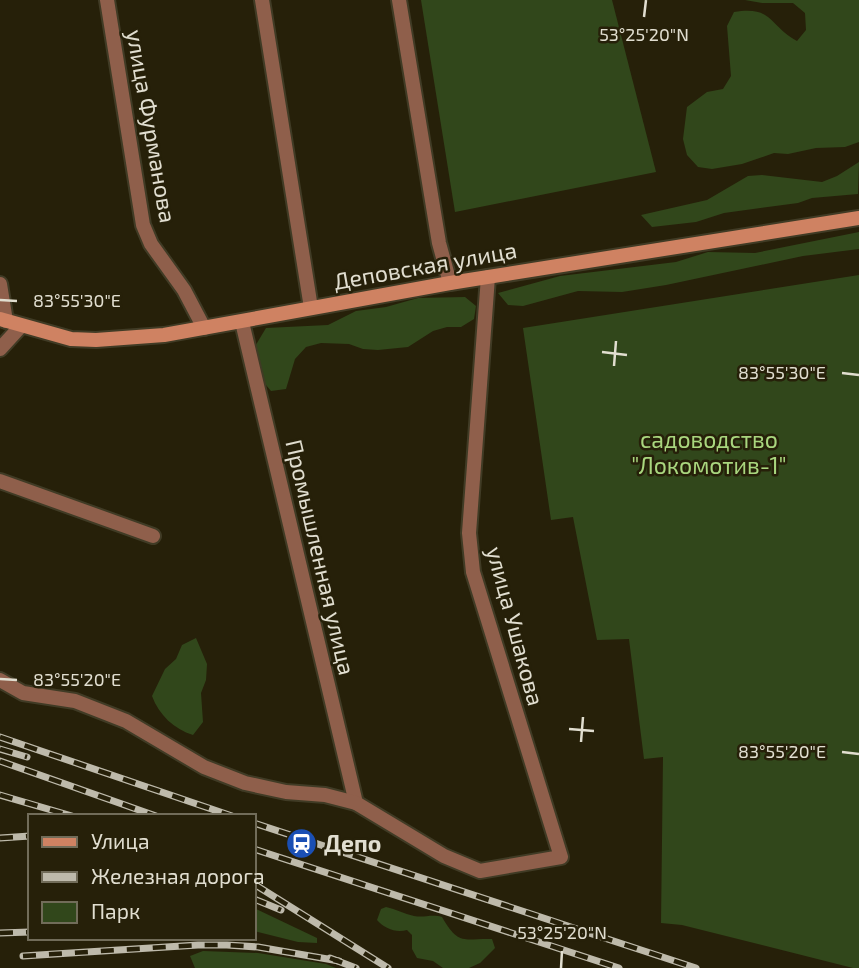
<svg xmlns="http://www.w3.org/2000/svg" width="859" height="968" font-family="'Exo 2',sans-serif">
  <rect width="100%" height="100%" fill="#262009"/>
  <g fill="#31471b">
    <polygon points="421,0 612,0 656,172 455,212"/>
    <path d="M 745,0 L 859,0 L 859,142 L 845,147 L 816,148 L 788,154 L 774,153 L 742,164 L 712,169 L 698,167 L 687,155 L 683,139 L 687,107 L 707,92 L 723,89 L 731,76 L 727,26 L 734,12 C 774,6 768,25 797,41 L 806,30 L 805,13 L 793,3 L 762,3 Z"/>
    <polygon points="859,162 858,194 812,198 798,203 724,213 696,222 652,227 641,215 707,200 748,176 762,175 822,182 837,176"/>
    <polygon points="859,232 859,249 803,256 666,285 622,292 578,291 523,306 508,305 498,293 560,276 676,262 708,252 755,253"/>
    <polygon points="859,275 859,968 853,968 682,925 661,923 663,757 644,759 629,639 597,640 573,517 551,520 523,328"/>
    <polygon points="465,297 476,306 474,319 461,327 447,327 433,331 408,347 378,350 363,349 349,344 321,343 306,347 295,359 286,389 271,391 261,379 254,348 266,328 328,325 356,311 386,307 418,298"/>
    <path d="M 196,638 L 207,664 L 206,680 L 201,693 L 203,722 L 193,735 C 174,729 159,715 152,696 L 165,669 L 176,659 L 182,645 Z"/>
    <path d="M 386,907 C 396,909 404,914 414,916 C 424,918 431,914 442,917 C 459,947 465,938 492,939 L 495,948 L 480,963 L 469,968 L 443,968 L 433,961 L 417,958 L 412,949 L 412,935 L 407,930 C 396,933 385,929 377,920 L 381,909 Z"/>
    <polygon points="254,908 317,938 317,943 298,942 254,931"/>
    <polygon points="203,951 258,953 326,964 336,968 195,968 190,956"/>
  </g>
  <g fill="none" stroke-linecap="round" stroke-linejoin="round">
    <defs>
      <g id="street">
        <polyline points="107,0 143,225 151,244 184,290 204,328"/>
        <polyline points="262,0 311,308"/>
        <polyline points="399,0 439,243 450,283"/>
        <polyline points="0,284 6,321"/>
        <polyline points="242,322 356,803"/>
        <polyline points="0,349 21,326"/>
        <polyline points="0,481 153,536"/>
        <polyline points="0,680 23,693 75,701 126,721 204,767 245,783 286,792 325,795 356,803 444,856 480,871 561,857 473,572 469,533 488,277"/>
      </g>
      <polyline id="secondary" points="0,319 71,339 96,340 164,335 450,283 859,218"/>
    </defs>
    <use href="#street" stroke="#403b25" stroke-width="18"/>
    <use href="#secondary" stroke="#403b25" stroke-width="18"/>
    <use href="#street" stroke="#8f5f4b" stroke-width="14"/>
    <use href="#secondary" stroke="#cf8262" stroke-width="14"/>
    <defs>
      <g id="rail">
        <polyline points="0,737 232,816"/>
        <polyline points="0,749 27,757"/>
        <polyline points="0,761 156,816"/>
        <polyline points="0,795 72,816"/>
        <polyline points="254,823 696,968"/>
        <polyline points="0,838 30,836"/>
        <polyline points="254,849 619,968"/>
        <polyline points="254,884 388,968"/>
        <polyline points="254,899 281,910"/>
        <polyline points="0,933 30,932"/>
        <polyline points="23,956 198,945 227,945 258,947 339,961"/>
        <polyline points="330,958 356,968"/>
      </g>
    </defs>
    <use href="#rail" stroke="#bebaab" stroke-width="7"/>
    <use href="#rail" stroke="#262009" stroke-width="4.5" stroke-dasharray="13" stroke-linecap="butt"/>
  </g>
  <path fill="none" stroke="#e1ded0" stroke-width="2.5" d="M 644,17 L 646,0M 0,300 L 17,301M 602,352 L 627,355M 614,366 L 616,341M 842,373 L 859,375M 0,679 L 17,680M 569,729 L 594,731M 581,742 L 583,717M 842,752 L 859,754M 561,968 L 562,951"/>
  <defs>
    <symbol id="station-disc" viewBox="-11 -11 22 22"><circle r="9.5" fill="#1a4fb4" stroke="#262009"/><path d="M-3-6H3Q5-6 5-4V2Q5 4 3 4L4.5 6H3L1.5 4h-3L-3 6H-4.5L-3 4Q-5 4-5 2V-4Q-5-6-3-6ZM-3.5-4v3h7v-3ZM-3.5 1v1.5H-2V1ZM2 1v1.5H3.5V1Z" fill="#fff"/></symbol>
  </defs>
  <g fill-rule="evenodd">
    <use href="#station-disc" x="284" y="826" width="35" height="35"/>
  </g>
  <g text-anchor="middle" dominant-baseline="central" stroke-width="5" stroke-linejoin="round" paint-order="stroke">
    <g font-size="23" fill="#e1ded0" stroke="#262009">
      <text transform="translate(152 126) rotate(80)">улица Фурманова</text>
      <text transform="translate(425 265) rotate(-10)">Деповская улица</text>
      <text transform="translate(321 557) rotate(77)">Промышленная улица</text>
      <text transform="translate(516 626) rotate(75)">улица Ушакова</text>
    </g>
    <g font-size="23" fill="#a9d67e" stroke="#262009">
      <text x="709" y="439">садоводство<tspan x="709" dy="26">"Локомотив-1"</tspan></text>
    </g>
    <g font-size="23" font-weight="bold" fill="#e1ded0" stroke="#262009" text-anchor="start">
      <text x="324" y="843">Депо</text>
    </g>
  </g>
  <g font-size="18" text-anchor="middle" fill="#e1ded0" stroke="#262009" stroke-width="5" stroke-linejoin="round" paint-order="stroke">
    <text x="644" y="41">53°25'20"N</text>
    <text x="77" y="307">83°55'30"E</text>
    <text x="782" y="379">83°55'30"E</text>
    <text x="77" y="686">83°55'20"E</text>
    <text x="782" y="758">83°55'20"E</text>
    <text x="562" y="939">53°25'20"N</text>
  </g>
  <rect x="28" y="814" width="228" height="126" fill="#262009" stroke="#716c59" stroke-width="2"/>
  <rect x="42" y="837" width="35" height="10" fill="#cf8262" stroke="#716c59" stroke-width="2"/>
  <text x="91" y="849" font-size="21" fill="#e1ded0">Улица</text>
  <rect x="42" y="872" width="35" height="10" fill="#bebaab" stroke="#716c59" stroke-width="2"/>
  <text x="91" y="884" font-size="21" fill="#e1ded0">Железная дорога</text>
  <rect x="42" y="902" width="35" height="21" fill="#31471b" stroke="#716c59" stroke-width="2"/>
  <text x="91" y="919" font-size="21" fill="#e1ded0">Парк</text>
</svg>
